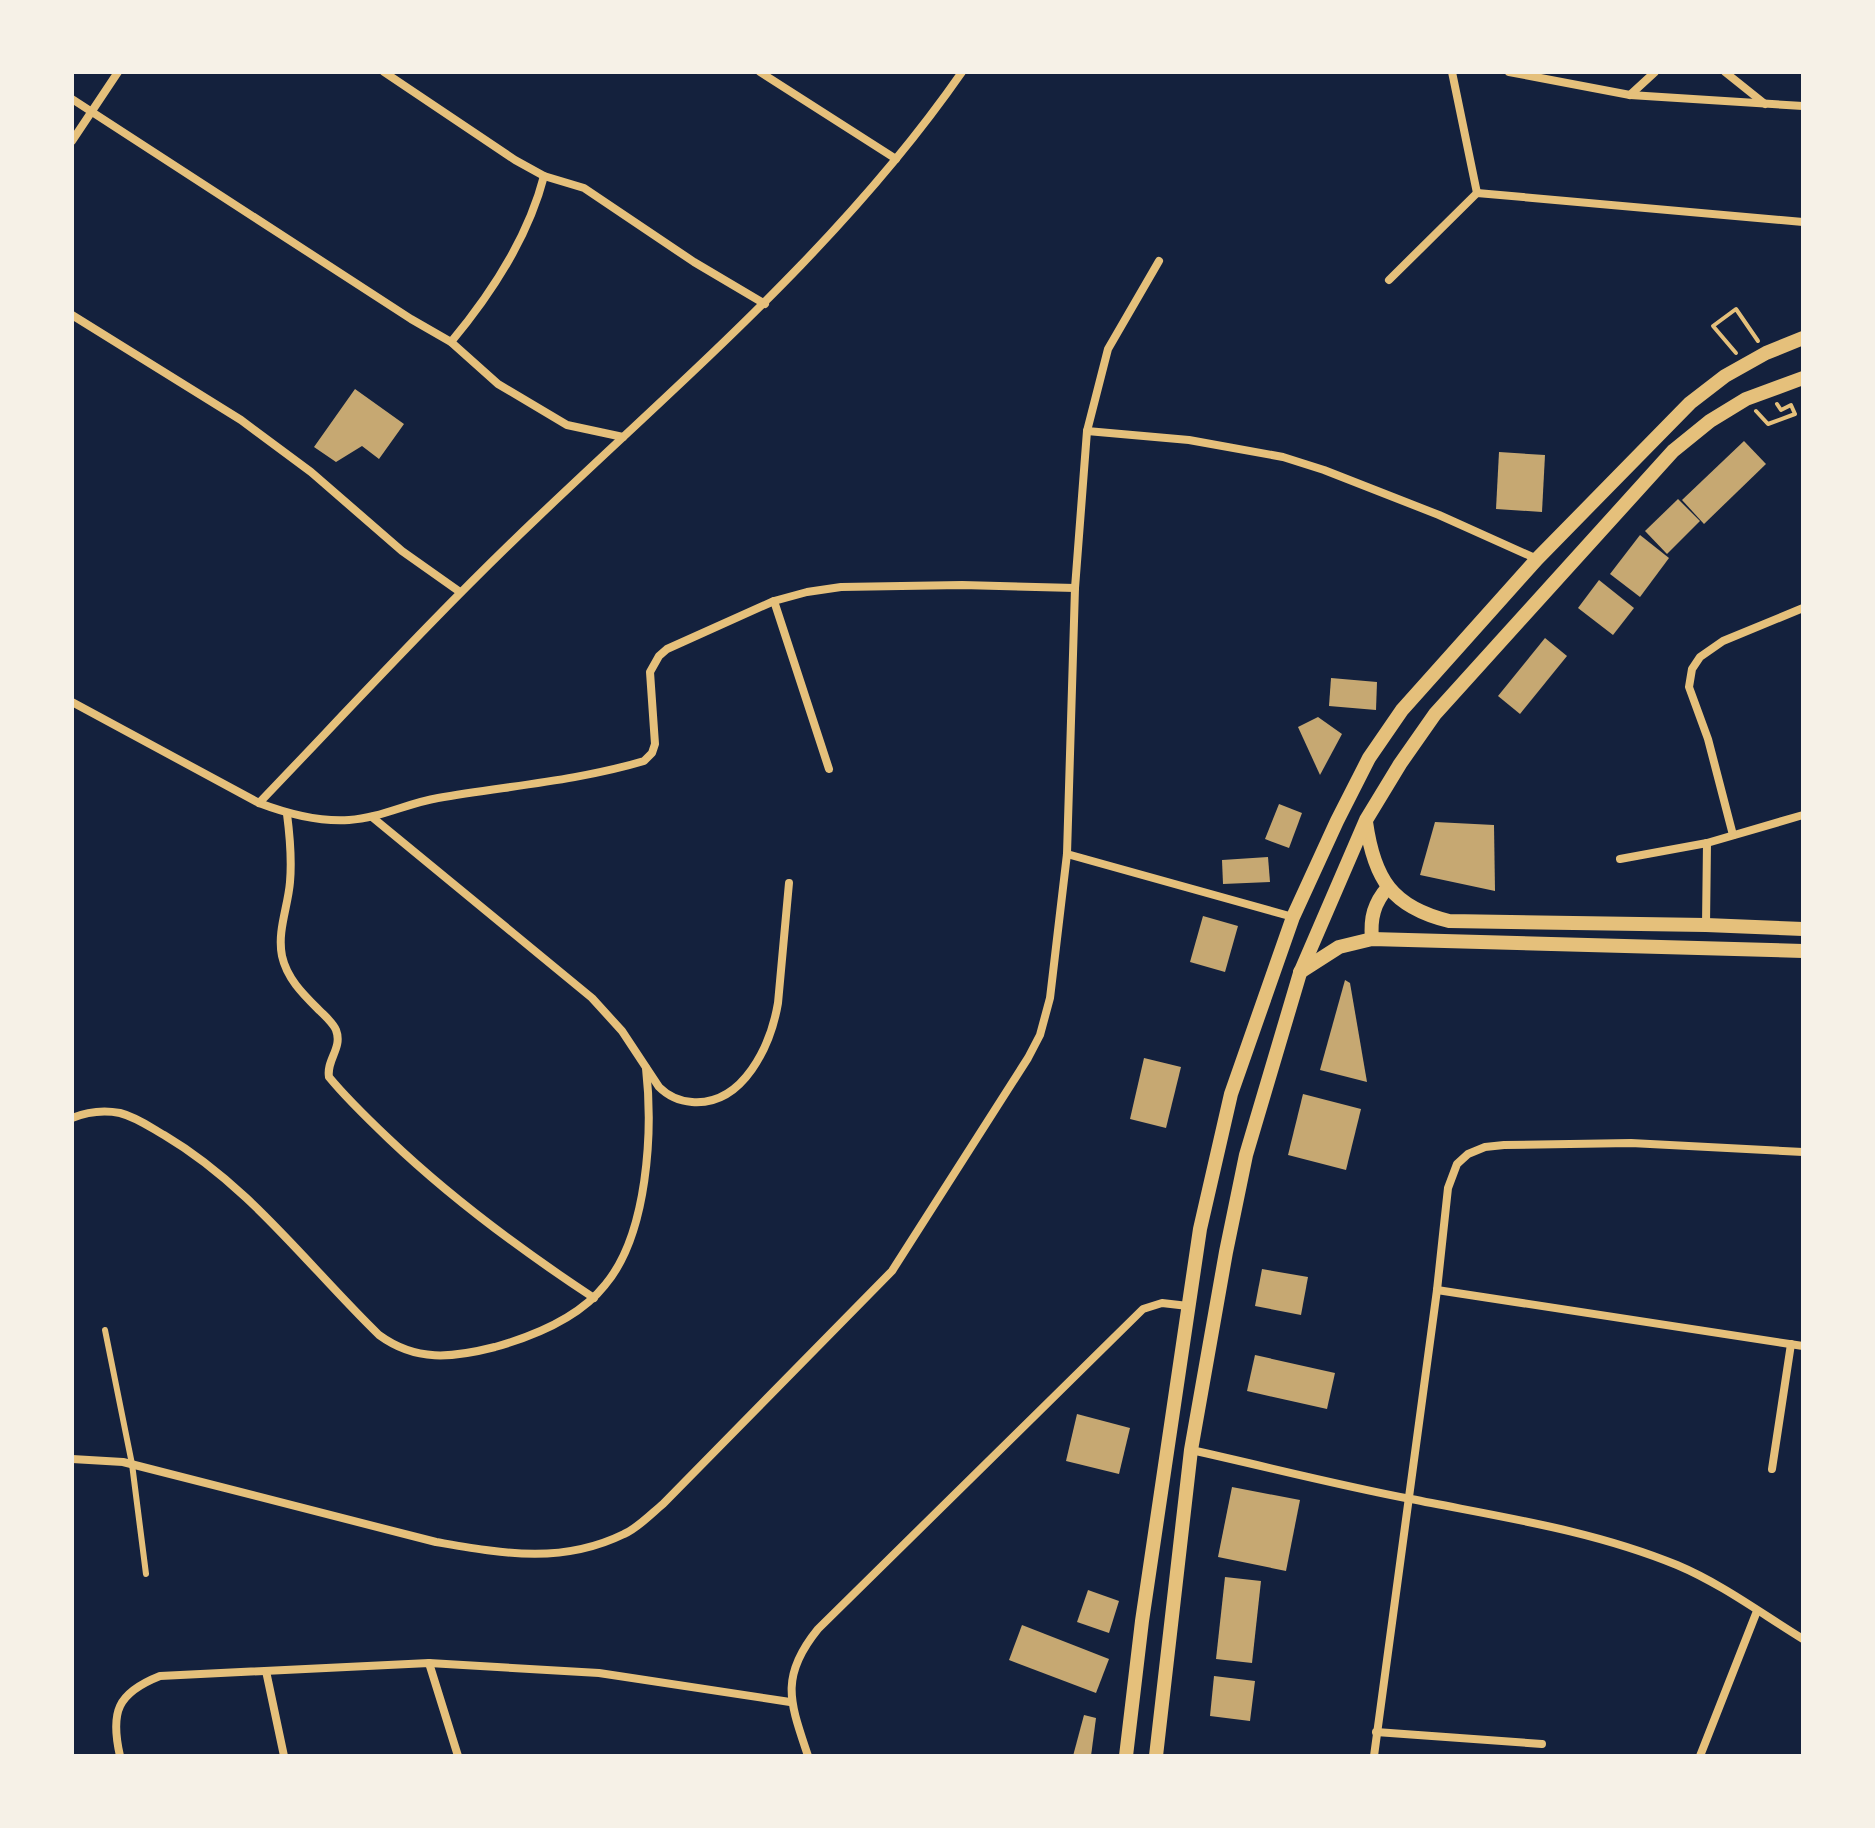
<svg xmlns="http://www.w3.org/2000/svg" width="1875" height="1828" font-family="'Roboto Condensed',sans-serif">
  <rect width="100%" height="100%" fill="#14213d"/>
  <g fill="#c6a872">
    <polygon points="355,389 404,424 379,459 362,446 336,462 314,447"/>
    <polygon points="1744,441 1766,464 1704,524 1682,500"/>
    <polygon points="1499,452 1545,455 1542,512 1496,509"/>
    <polygon points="1678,499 1700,521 1667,554 1645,531"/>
    <polygon points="1640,535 1669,558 1640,597 1610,574"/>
    <polygon points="1599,580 1634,608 1613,635 1578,608"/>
    <polygon points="1545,638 1567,656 1520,714 1498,696"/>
    <polygon points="1331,678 1377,682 1376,710 1329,706"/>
    <polygon points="1318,717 1342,734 1320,775 1298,727"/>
    <polygon points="1279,804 1302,813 1289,848 1265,839"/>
    <polygon points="1435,822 1494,825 1495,891 1420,875"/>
    <polygon points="1268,857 1270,882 1223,884 1222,860"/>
    <polygon points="1203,916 1238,926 1225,972 1190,962"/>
    <polygon points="1345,980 1350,983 1367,1082 1320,1070"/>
    <polygon points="1144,1058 1181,1067 1166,1128 1130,1119"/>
    <polygon points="1303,1094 1361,1109 1346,1170 1288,1155"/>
    <polygon points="1262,1269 1308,1277 1301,1315 1255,1306"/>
    <polygon points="1255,1355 1335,1373 1327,1409 1247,1391"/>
    <polygon points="1077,1414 1130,1428 1119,1474 1066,1461"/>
    <polygon points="1232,1487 1300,1500 1286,1571 1218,1557"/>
    <polygon points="1225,1577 1261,1581 1252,1663 1216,1659"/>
    <polygon points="1088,1590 1119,1601 1109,1633 1077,1622"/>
    <polygon points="1022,1625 1109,1659 1096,1693 1009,1660"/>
    <polygon points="1214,1676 1255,1681 1250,1721 1210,1716"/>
    <polygon points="1084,1715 1096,1718 1091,1756 1073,1756"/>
  </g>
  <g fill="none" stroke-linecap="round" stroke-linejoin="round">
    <g stroke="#e5c07b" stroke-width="4">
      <polyline points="1736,353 1713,326 1736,309 1758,341"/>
      <polyline points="1756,411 1768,424 1795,414 1791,405 1781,410 1777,404"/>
    </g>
    <polyline stroke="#e5c07b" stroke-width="6" points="105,1330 132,1464 146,1574"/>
    <g stroke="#e5c07b" stroke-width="8">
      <polyline points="384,72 515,160 544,176 584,188 694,262 765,304"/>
      <polyline points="760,72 896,159"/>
      <polyline points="1452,72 1477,193"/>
      <polyline points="1509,72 1630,95 1803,106"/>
      <polyline points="1725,72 1765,104"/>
      <polyline points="1630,95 1655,72"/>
      <polyline points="72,99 411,319 451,342 498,384 567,425 623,437"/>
      <polyline points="72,141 118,72"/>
      <polyline points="1389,280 1477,193 1803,222"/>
      <polyline points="72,315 241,420 311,472 402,551 460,592"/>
      <path d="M 451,342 C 492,293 528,238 544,176"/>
      <polyline points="1087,431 1189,440 1283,457 1324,470 1439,515 1537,559"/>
      <polyline points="774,601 829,769"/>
      <path d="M 72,702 L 259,803 C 288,814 318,822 349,820 C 380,818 408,803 438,798 C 507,786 577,781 644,761 L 652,753 L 655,744 L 650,672 L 659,656 L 667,649 L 774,601 L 807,592 L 841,587 L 962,585 L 1075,588"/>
      <path d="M 259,803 C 351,707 441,609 537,518 C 686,376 844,242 962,72"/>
      <path d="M 287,814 C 290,837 292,859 290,882 C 288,907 277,931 282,956 C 287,979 304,995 320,1011 C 326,1017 333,1023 336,1030 C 343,1048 326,1060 329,1077 C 347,1099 368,1119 389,1139 C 452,1199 521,1250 594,1298"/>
      <path d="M 372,817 L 592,998 L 622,1031 L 659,1087 C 669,1097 679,1101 692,1102 C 744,1106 771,1044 778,1003 L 789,883"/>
      <polyline points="1733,835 1708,739 1689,687 1692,669 1700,657 1723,641 1803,608"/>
      <polyline points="1067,854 1293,917"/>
      <polyline points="1620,859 1707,843 1803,815"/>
      <polyline points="1706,925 1707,843"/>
      <path d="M 72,1118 C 87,1112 104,1110 120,1113 C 136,1117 150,1127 164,1135 C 250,1186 308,1266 379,1335 C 416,1362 452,1358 495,1347 C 534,1336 579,1318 605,1285 C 648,1234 653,1131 646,1068"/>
      <polyline points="1437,1290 1803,1346"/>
      <path d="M 1191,1450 C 1264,1466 1337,1485 1411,1499 C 1501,1517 1592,1530 1677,1565 C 1722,1584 1762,1614 1803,1639"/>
      <path d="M 72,1459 L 123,1462 L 436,1542 C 501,1553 561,1565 624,1534 C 638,1528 651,1514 663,1504 L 892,1271 L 1028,1058 L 1040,1035 L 1050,998 L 1067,854 L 1075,588 L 1087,431 L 1108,349 L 1159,261"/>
      <polyline points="1772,1469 1791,1344"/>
      <polyline points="429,1663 458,1756"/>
      <polyline points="266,1671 284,1756"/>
      <polyline points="1376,1732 1542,1744"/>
      <path d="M 120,1756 C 110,1712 117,1693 160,1676 L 429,1663 L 599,1673 L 790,1702"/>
      <path d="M 808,1756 C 790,1702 779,1677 818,1629 L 1143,1309 L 1162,1303 L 1188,1306"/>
      <polyline points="1374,1756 1437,1290 1448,1188 1457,1164 1468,1154 1485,1147 1504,1145 1631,1143 1803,1152"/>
      <polyline points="1700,1756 1757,1611"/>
    </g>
    <g stroke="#e5c07b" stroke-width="14">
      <path d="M 1366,822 C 1374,879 1392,907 1449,921 L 1706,925 L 1803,929"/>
      <path d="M 1372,939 C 1370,918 1374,903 1388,887"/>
      <polyline points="1300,972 1339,947 1372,939 1803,951"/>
      <polyline points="1126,1756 1142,1621 1200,1229 1231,1094 1293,917 1337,821 1369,758 1402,710 1537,559 1690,403 1725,376 1766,353 1803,338"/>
      <polyline points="1156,1756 1191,1450 1226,1252 1246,1155 1300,973 1366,820 1400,764 1435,714 1673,451 1710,421 1746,399 1803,378"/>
    </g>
  </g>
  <rect width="1875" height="1828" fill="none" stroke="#f6f1e7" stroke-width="148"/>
</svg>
